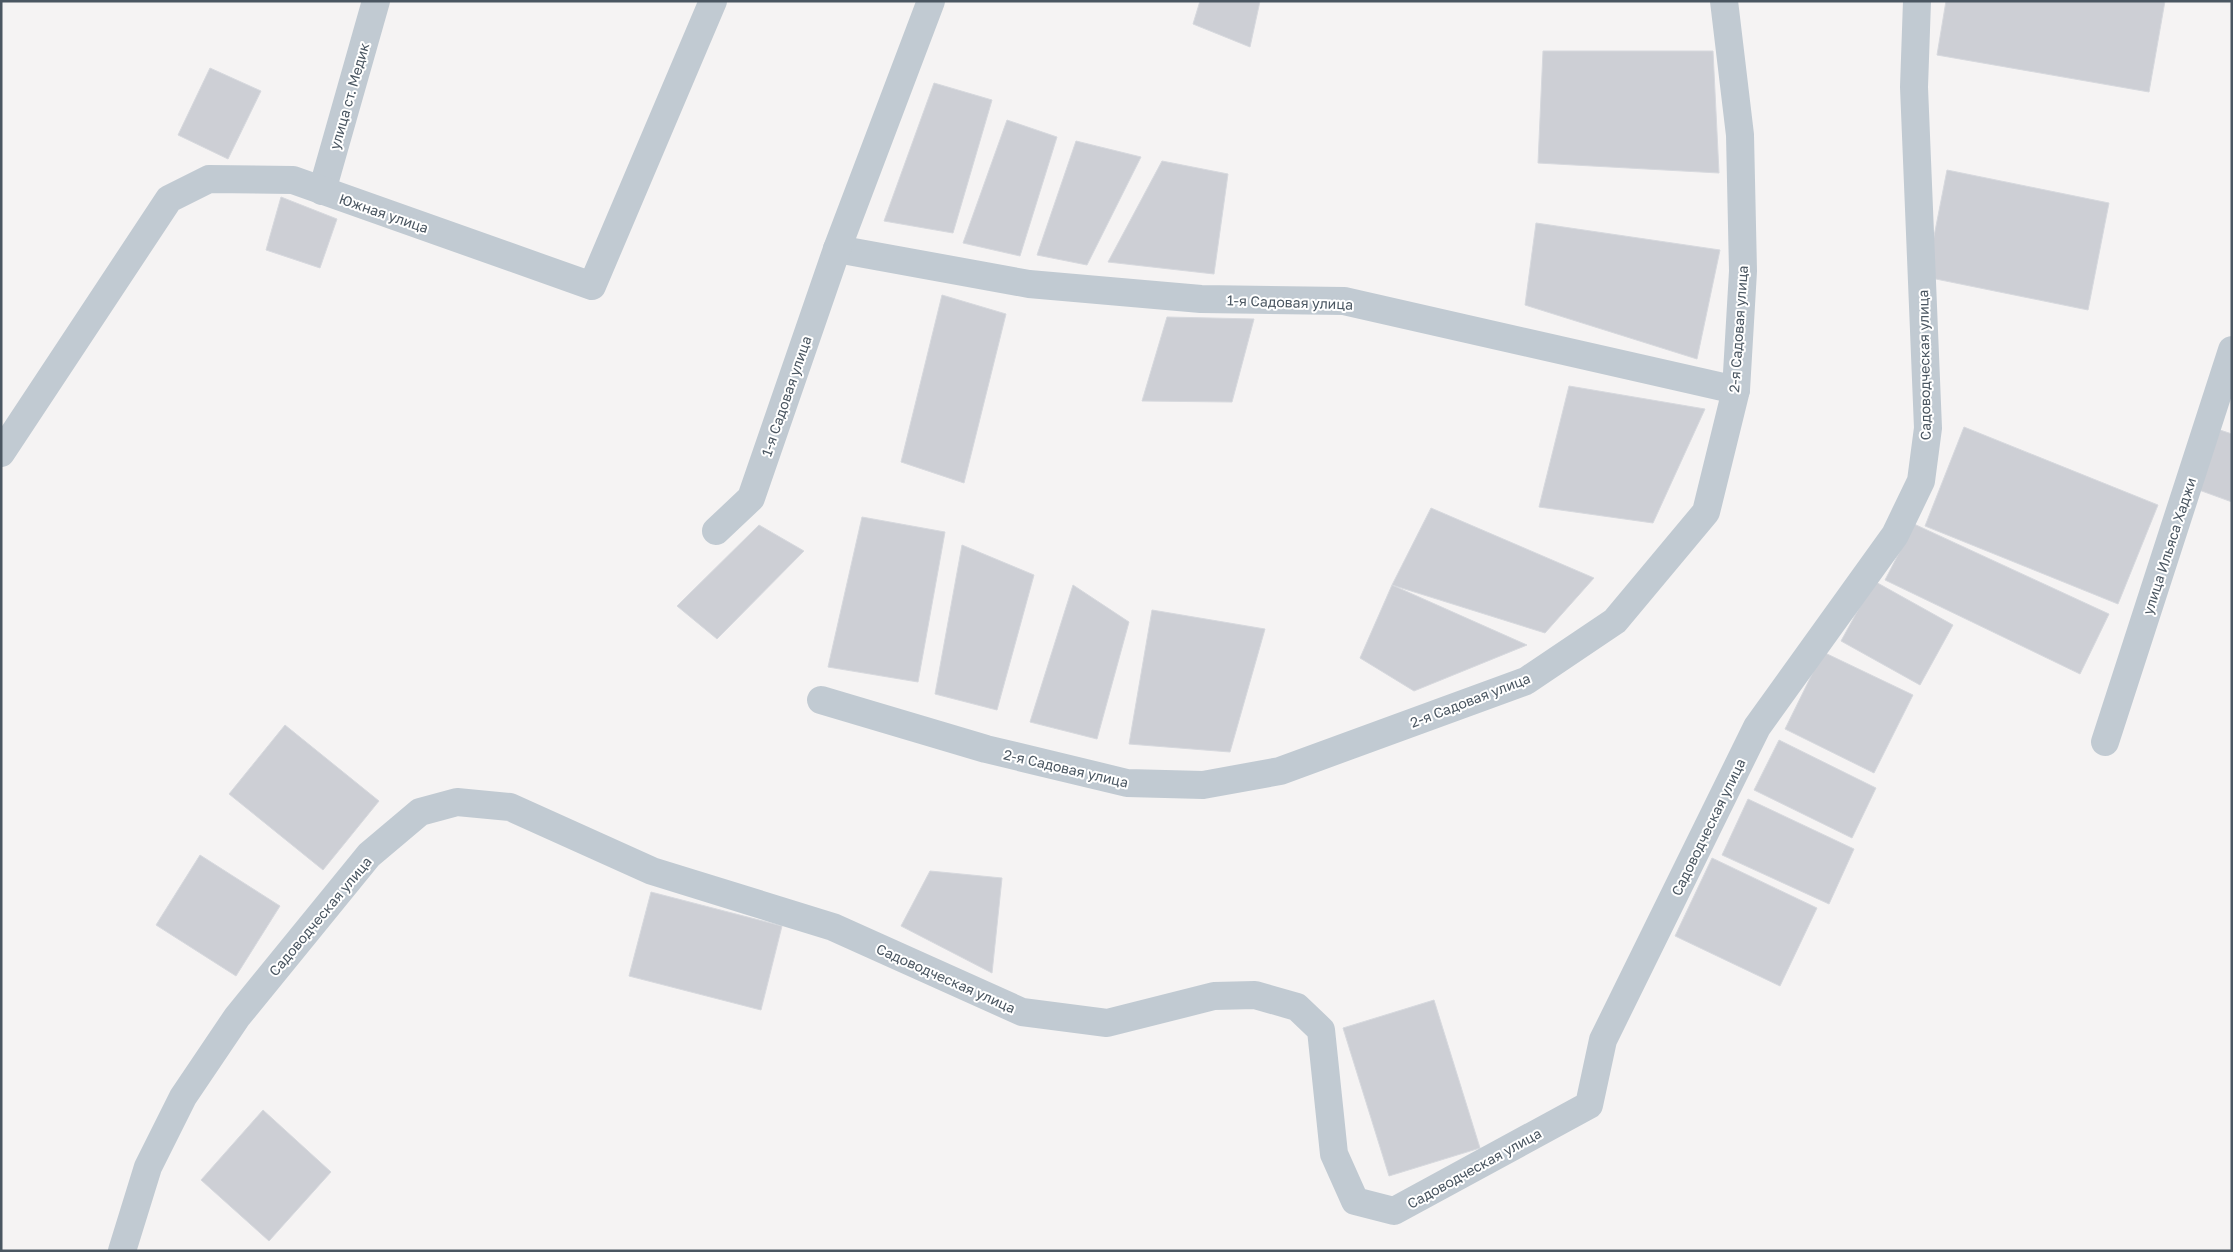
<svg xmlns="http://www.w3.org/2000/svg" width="2233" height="1252" font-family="'Golos Text',sans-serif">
  <rect width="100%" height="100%" fill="#f5f3f3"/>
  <g fill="#cdcfd5" stroke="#d7d9de">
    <polygon points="1200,1 1260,1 1250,47 1193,24"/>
    <polygon points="1946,1 2165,1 2149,92 1937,55"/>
    <polygon points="1543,51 1713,51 1719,173 1538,163"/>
    <polygon points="210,68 261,91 228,159 178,135"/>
    <polygon points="934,83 992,100 953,233 884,221"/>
    <polygon points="1007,120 1057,137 1020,256 963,243"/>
    <polygon points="1076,141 1141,157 1087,265 1037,255"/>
    <polygon points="1162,161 1228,174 1214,274 1108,262"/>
    <polygon points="1947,170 2109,203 2088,310 1926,277"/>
    <polygon points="281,197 337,219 320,268 266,250"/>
    <polygon points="1536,223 1720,250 1697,359 1525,305"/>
    <polygon points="942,295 1006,314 964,483 901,462"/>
    <polygon points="1167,317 1254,319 1232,402 1142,401"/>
    <polygon points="1569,386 1705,409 1653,523 1539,507"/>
    <polygon points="1964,427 2158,505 2118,604 1925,526"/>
    <polygon points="2220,430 2232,434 2232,502 2199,490"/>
    <polygon points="1431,508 1594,578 1545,633 1392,585"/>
    <polygon points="862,517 945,532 918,682 828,667"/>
    <polygon points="1914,524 2109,614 2080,674 1885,580"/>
    <polygon points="759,525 804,551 717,639 677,606"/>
    <polygon points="962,545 1034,575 997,710 935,694"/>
    <polygon points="1874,581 1953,625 1920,685 1841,641"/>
    <polygon points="1073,585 1129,622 1097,739 1030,722"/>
    <polygon points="1392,585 1527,645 1414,691 1360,658"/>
    <polygon points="1152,610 1265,629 1230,752 1129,744"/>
    <polygon points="1823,652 1913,695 1874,773 1785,729"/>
    <polygon points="285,725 379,801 323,870 229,794"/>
    <polygon points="1779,740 1876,788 1852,838 1754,790"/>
    <polygon points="1748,799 1854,849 1829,904 1722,855"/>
    <polygon points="200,855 280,906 236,976 156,925"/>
    <polygon points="1712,858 1817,908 1780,986 1675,936"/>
    <polygon points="930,871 1002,878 992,973 901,926"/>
    <polygon points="651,892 782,926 761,1010 629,976"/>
    <polygon points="1434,1000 1480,1148 1389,1176 1343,1028"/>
    <polygon points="263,1110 331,1172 269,1241 201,1180"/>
  </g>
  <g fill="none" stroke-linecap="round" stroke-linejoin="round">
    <g stroke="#c1cad2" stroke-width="28">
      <polyline points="322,191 376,1"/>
      <polyline points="837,249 1029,284 1201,299 1344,301 1736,390"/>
      <polyline points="1,453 169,199 209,179 293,180 592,286 713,1"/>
      <polyline points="716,531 751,498 837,249 931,1"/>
      <polyline points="821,700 986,749 1127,783 1203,785 1280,771 1526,681 1615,621 1706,512 1736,390 1743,271 1740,135 1724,1"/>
      <polyline points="2105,742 2232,350"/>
      <polyline points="122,1251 148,1167 183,1097 237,1017 369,855 420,812 457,802 510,807 652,871 833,927 1022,1012 1107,1023 1214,996 1255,995 1297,1007 1321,1030 1334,1154 1355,1201 1394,1211 1589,1105 1603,1040 1757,727 1895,535 1921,481 1928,428 1914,87 1917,1"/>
    </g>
  </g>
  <g text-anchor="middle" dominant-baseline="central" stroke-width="4" stroke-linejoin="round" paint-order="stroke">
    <g font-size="14" fill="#4a5661" stroke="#fff">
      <text transform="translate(349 96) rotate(-74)">улица ст. Медик</text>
      <text transform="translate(384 213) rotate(19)">Южная улица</text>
      <text transform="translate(1290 302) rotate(2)">1-я Садовая улица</text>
      <text transform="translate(1738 329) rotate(-86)">2-я Садовая улица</text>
      <text transform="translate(1924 365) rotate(-91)">Садоводческая улица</text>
      <text transform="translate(786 396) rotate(-71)">1-я Садовая улица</text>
      <text transform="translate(2169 546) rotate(-72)">улица Ильяса Хаджи</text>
      <text transform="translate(1470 700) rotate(-21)">2-я Садовая улица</text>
      <text transform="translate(1066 768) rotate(13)">2-я Садовая улица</text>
      <text transform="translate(1708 827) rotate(-64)">Садоводческая улица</text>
      <text transform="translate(320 916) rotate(-50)">Садоводческая улица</text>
      <text transform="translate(946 978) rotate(24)">Садоводческая улица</text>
      <text transform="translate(1474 1168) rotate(-29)">Садоводческая улица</text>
    </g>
  </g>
  <rect width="2233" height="1252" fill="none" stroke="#4a5661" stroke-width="5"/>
</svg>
